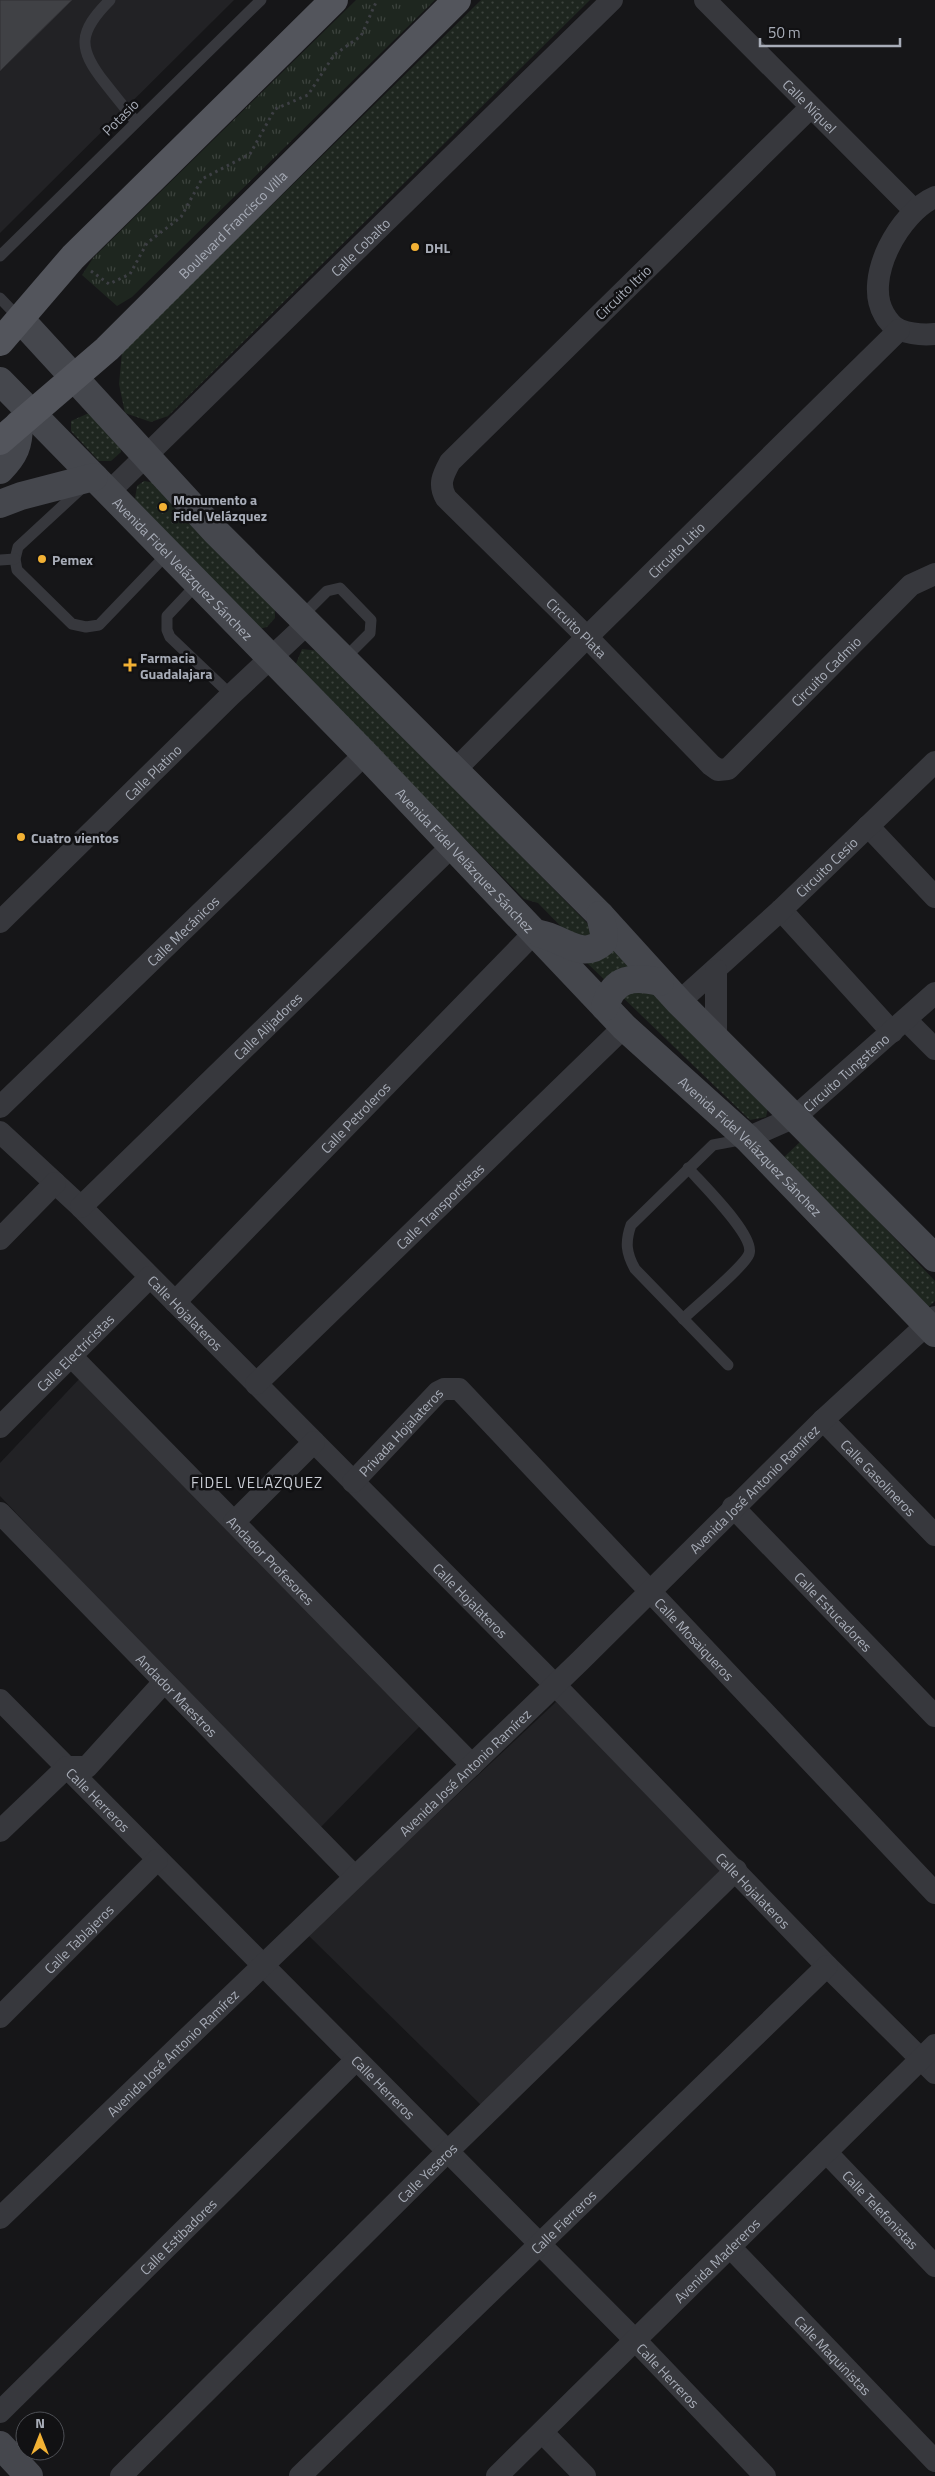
<svg xmlns="http://www.w3.org/2000/svg" width="935" height="2476" font-family="'Titillium Web',sans-serif">
  <defs>
    <pattern id="grass-dots" width="8" height="8" patternUnits="userSpaceOnUse" patternTransform="scale(1.25)"><rect width="8" height="8" fill="#1e261f"/><path d="M2 2h.1M6 6h.1" fill="none" stroke="#3c433d" stroke-width="1.8" stroke-linecap="round"/></pattern>
    <pattern id="park-tufts" width="24" height="20" patternUnits="userSpaceOnUse" patternTransform="scale(1.25)"><rect width="24" height="20" fill="#1e261f"/><path d="M3 7l-1-3M5 7V3M7 7l1-3M15 17l-1-3M17 17v-4M19 17l1-3" fill="none" stroke="#3c433d"/></pattern>
  </defs>
  <rect width="100%" height="100%" fill="#161618"/>
  <g fill="#222225">
    <polygon points="0,0 234,0 0,233"/>
    <polygon points="81,1377 420,1726 317,1831 0,1496 0,1463"/>
    <polygon points="556,1702 724,1870 482,2106 308,1935"/>
  </g>
  <g fill="url(#grass-dots)">
    <polygon points="481,0 590,0 168,416 151,422 125,413 119,384 122,352"/>
    <polygon points="89,413 120,440 121,452 111,461 99,461 71,431 71,421"/>
    <polygon points="144,481 161,484 275,604 275,618 267,627 259,629 135,499 137,486"/>
    <polygon points="302,649 320,651 591,927 589,943 579,945 538,903 524,899 295,666"/>
    <polygon points="612,946 769,1103 766,1117 750,1120 585,961"/>
    <polygon points="802,1140 935,1281 935,1301 923,1312 780,1161"/>
  </g>
  <polygon fill="url(#park-tufts)" points="356,0 435,0 132,297 117,306 82,275 93,258"/>
  <polygon fill="#404145" stroke="#303034" points="0,0 72,0 0,71"/>
  <g fill="none" stroke-linecap="round" stroke-linejoin="round">
    <polyline stroke="#3d3f44" stroke-width="3" stroke-dasharray="2.5 4" stroke-linecap="butt" points="91,271 109,284 130,274 147,243 181,217 202,179 250,154 275,109 308,95 334,55 361,36 377,0"/>
    <g stroke="#37383d" stroke-width="11">
      <path d="M 110,0 C 78,32 77,48 105,83 C 115,96 126,109 136,122"/>
      <polyline points="0,256 261,0"/>
      <polyline points="0,298 21,320"/>
      <polyline points="83,487 18,547 15,559 17,570 72,624 86,627 99,625 168,553"/>
      <polyline points="0,560 15,559"/>
      <polyline points="198,583 167,616 167,630 170,637 231,695"/>
      <polyline points="301,617 327,591 340,588 371,620 370,633 345,658"/>
      <path d="M 683,1319 C 695,1307 744,1267 749,1254 C 756,1236 701,1183 688,1168"/>
      <path d="M 728,1365 L 635,1269 C 626,1253 625,1242 631,1225 L 713,1145 L 745,1139"/>
    </g>
    <g stroke="#37383d" stroke-width="22">
      <path id="s1" d="M 705,0 L 914,210"/>
      <path id="s2" d="M 811,107 L 450,462 C 443,475 438,484 446,498 L 587,637 L 711,765 L 718,770 L 728,769 L 911,585 L 935,574"/>
      <path d="M 935,197 C 900,212 863,278 884,314 C 887,320 894,328 900,330 C 911,334 924,335 935,334"/>
      <path id="s3" d="M 109,492 L 612,0"/>
      <path id="s4" d="M 455,770 L 587,637 L 899,330"/>
      <polyline points="868,826 935,897"/>
      <polyline points="781,910 892,1032"/>
      <path id="s5" d="M 0,922 L 231,695 L 307,624"/>
      <path id="s6" d="M 679,1002 L 781,910 L 935,762"/>
      <polyline points="906,1020 935,1049"/>
      <polyline points="716,1036 716,970"/>
      <path id="s7" d="M 0,1107 L 365,754"/>
      <path id="s8" d="M 0,1132 L 81,1207 L 555,1685 L 827,1966 L 935,2073"/>
      <path id="s9" d="M 747,1138 L 795,1117 L 935,993"/>
      <path id="s10" d="M 81,1207 L 453,845"/>
      <polyline points="0,1239 55,1183"/>
      <path id="s11" d="M 175,1302 L 534,933"/>
      <path id="s12" d="M 71,1356 L 472,1765"/>
      <path id="s13" d="M 256,1384 L 624,1027"/>
      <path id="s14" d="M 823,1420 L 935,1535"/>
      <path id="s15" d="M 0,1427 L 150,1277"/>
      <path id="s16" d="M 353,1482 L 438,1392 L 444,1389 L 459,1389 L 935,1893"/>
      <path id="s17" d="M 733,1507 L 935,1716"/>
      <path id="s18" d="M 0,1513 L 355,1877"/>
      <polyline points="234,1522 314,1442"/>
      <path id="s19" d="M 0,1700 L 635,2340 L 765,2476"/>
      <polyline points="0,1831 67,1767 87,1767 164,1682"/>
      <path id="s20" d="M 0,2017 L 157,1860"/>
      <path id="s21" d="M 827,2153 L 935,2266"/>
      <path id="s22" d="M 0,2218 L 580,1661 L 823,1420 L 935,1317"/>
      <path id="s23" d="M 731,2248 L 935,2461"/>
      <path id="s24" d="M 0,2412 L 356,2060"/>
      <polyline points="542,2432 585,2476"/>
      <path id="s25" d="M 121,2476 L 446,2153 L 736,1870"/>
      <path id="s26" d="M 300,2476 L 827,1966"/>
      <path id="s27" d="M 497,2476 L 935,2045"/>
    </g>
    <g stroke="#45474d" stroke-width="28">
      <polyline points="21,320 215,531 600,915 679,1002 935,1258"/>
      <path id="s28" d="M 0,381 L 365,754 L 624,1027 L 747,1138 L 935,1333"/>
      <path d="M 0,470 C 15,455 19,445 19,424"/>
      <polyline points="0,504 21,496 94,477"/>
      <path d="M 540,934 C 563,938 582,961 603,942 L 604,933 L 600,915"/>
      <path d="M 605,1007 C 613,977 634,976 660,982"/>
      <polyline points="0,2445 29,2476"/>
    </g>
    <g stroke="#53555c" stroke-width="28">
      <polyline points="0,342 73,257 334,0"/>
      <path id="s29" d="M 0,441 L 107,349 L 457,0"/>
    </g>
  </g>
  <g fill="#f2b134" stroke="#111113" stroke-width="2">
    <circle cx="415" cy="247" r="5"/>
    <circle cx="163" cy="507" r="5"/>
    <circle cx="42" cy="559" r="5"/>
    <path d="M127.5 657.5h5v5h5v5h-5v5h-5v-5h-5v-5h5z"/>
    <circle cx="21" cy="837" r="5"/>
  </g>
  <g text-anchor="middle" dominant-baseline="central" stroke-width="5" stroke-linejoin="round" paint-order="stroke">
    <g font-size="14" fill="#a8adb8" stroke="#111113">
      <text stroke="none"><textPath href="#s1" startOffset="149">Calle Níquel</textPath></text>
      <text transform="translate(120 117) rotate(-45)">Potasio</text>
      <text stroke="none"><textPath href="#s29" startOffset="318">Boulevard Francisco Villa</textPath></text>
      <text stroke="none"><textPath href="#s3" startOffset="351">Calle Cobalto</textPath></text>
      <text transform="translate(623 292) rotate(-44)">Circuito Itrio</text>
      <text stroke="none"><textPath href="#s4" startOffset="312">Circuito Litio</textPath></text>
      <text stroke="none"><textPath href="#s28" startOffset="262">Avenida Fidel Velázquez Sánchez</textPath></text>
      <text stroke="none"><textPath href="#s2" startOffset="729">Circuito Plata</textPath></text>
      <text stroke="none"><textPath href="#s2" startOffset="1078">Circuito Cadmio</textPath></text>
      <text stroke="none"><textPath href="#s5" startOffset="214">Calle Platino</textPath></text>
      <text stroke="none"><textPath href="#s28" startOffset="668">Avenida Fidel Velázquez Sánchez</textPath></text>
      <text stroke="none"><textPath href="#s6" startOffset="200">Circuito Cesio</textPath></text>
      <text stroke="none"><textPath href="#s7" startOffset="254">Calle Mecánicos</textPath></text>
      <text stroke="none"><textPath href="#s10" startOffset="260">Calle Alijadores</textPath></text>
      <text stroke="none"><textPath href="#s9" startOffset="120">Circuito Tungsteno</textPath></text>
      <text stroke="none"><textPath href="#s11" startOffset="258">Calle Petroleros</textPath></text>
      <text stroke="none"><textPath href="#s28" startOffset="1072">Avenida Fidel Velázquez Sánchez</textPath></text>
      <text stroke="none"><textPath href="#s13" startOffset="256">Calle Transportistas</textPath></text>
      <text stroke="none"><textPath href="#s8" startOffset="259">Calle Hojalateros</textPath></text>
      <text stroke="none"><textPath href="#s15" startOffset="106">Calle Electricistas</textPath></text>
      <text stroke="none"><textPath href="#s16" startOffset="69">Privada Hojalateros</textPath></text>
      <text stroke="none"><textPath href="#s14" startOffset="80">Calle Gasolineros</textPath></text>
      <text stroke="none"><textPath href="#s22" startOffset="1049">Avenida José Antonio Ramírez</textPath></text>
      <text stroke="none"><textPath href="#s12" startOffset="286">Andador Profesores</textPath></text>
      <text stroke="none"><textPath href="#s8" startOffset="664">Calle Hojalateros</textPath></text>
      <text stroke="none"><textPath href="#s17" startOffset="145">Calle Estucadores</textPath></text>
      <text stroke="none"><textPath href="#s16" startOffset="489">Calle Mosaiqueros</textPath></text>
      <text stroke="none"><textPath href="#s18" startOffset="254">Andador Maestros</textPath></text>
      <text stroke="none"><textPath href="#s22" startOffset="644">Avenida José Antonio Ramírez</textPath></text>
      <text stroke="none"><textPath href="#s19" startOffset="140">Calle Herreros</textPath></text>
      <text stroke="none"><textPath href="#s8" startOffset="1069">Calle Hojalateros</textPath></text>
      <text stroke="none"><textPath href="#s20" startOffset="111">Calle Tablajeros</textPath></text>
      <text stroke="none"><textPath href="#s22" startOffset="239">Avenida José Antonio Ramírez</textPath></text>
      <text stroke="none"><textPath href="#s19" startOffset="545">Calle Herreros</textPath></text>
      <text stroke="none"><textPath href="#s25" startOffset="431">Calle Yeseros</textPath></text>
      <text stroke="none"><textPath href="#s21" startOffset="78">Calle Telefonistas</textPath></text>
      <text stroke="none"><textPath href="#s26" startOffset="366">Calle Fierreros</textPath></text>
      <text stroke="none"><textPath href="#s24" startOffset="250">Calle Estibadores</textPath></text>
      <text stroke="none"><textPath href="#s27" startOffset="308">Avenida Madereros</textPath></text>
      <text stroke="none"><textPath href="#s23" startOffset="148">Calle Maquinistas</textPath></text>
      <text stroke="none"><textPath href="#s19" startOffset="950">Calle Herreros</textPath></text>
    </g>
    <g font-size="14" font-weight="bold" fill="#a8adb8" stroke="#111113" text-anchor="start">
      <text x="425" y="247">DHL</text>
      <text x="173" y="499">Monumento a<tspan x="173" dy="16">Fidel Velázquez</tspan></text>
      <text x="52" y="559">Pemex</text>
      <text x="140" y="657">Farmacia<tspan x="140" dy="16">Guadalajara</tspan></text>
      <text x="31" y="837">Cuatro vientos</text>
    </g>
    <g font-size="15" letter-spacing="1" fill="#c9ccd4" stroke="#111113">
      <text x="257" y="1482">FIDEL VELAZQUEZ</text>
    </g>
  </g>
  <g transform="translate(40 2436)"><circle r="24" fill="#111113" stroke="#4d4f55"/>
  <path d="M0-4L9 19L0 12L-9 19Z" fill="#f2b134"/>
  <text y="-8" font-size="14" font-weight="bold" text-anchor="middle" fill="#a8adb8">N</text>
  </g>
  <path d="M760 38v8h140v-8" fill="none" stroke="#a8adb8" stroke-width="2.5"/>
  <text x="768" y="38" font-size="15" fill="#a8adb8" stroke="#111113" stroke-width="4" paint-order="stroke">50 m</text>
</svg>
